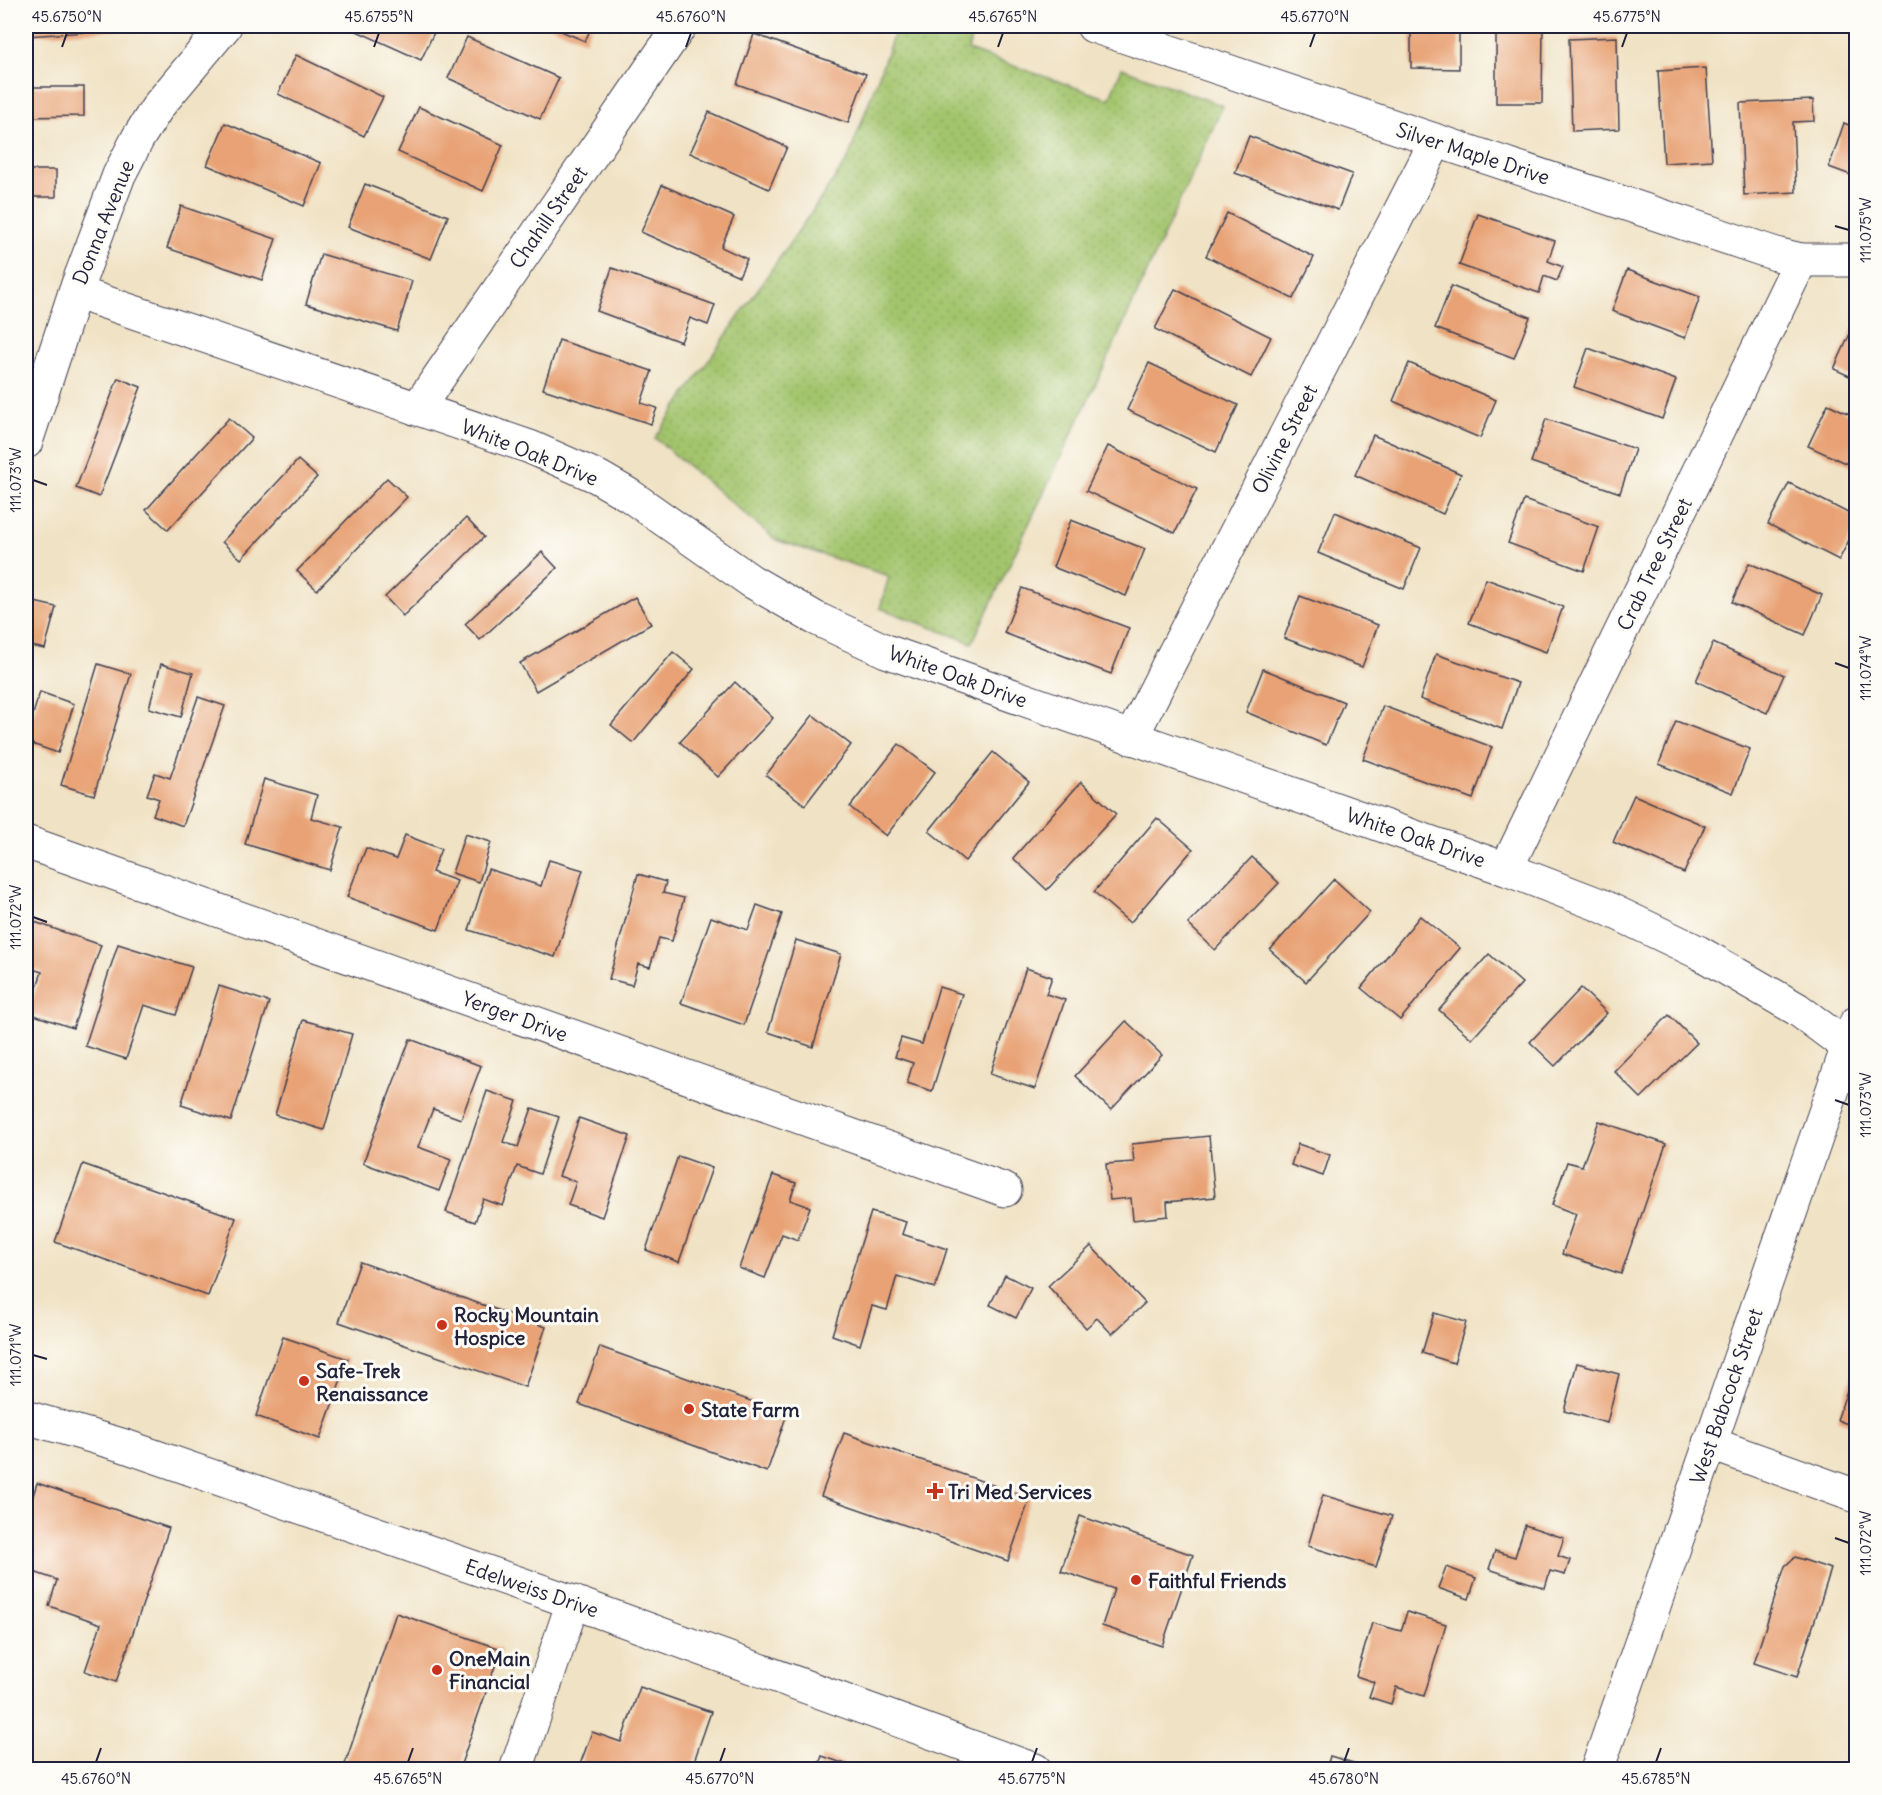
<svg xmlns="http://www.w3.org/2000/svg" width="1882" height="1795" font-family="Delius,sans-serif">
  <defs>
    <pattern id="grass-dots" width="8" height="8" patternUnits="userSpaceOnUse" patternTransform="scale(1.5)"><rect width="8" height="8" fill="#a3c46c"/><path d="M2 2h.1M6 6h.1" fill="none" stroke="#8ca85e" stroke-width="1.8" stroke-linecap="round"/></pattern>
  </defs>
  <rect width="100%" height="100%" fill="#fdfcf7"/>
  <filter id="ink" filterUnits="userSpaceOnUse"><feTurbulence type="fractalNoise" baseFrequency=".0167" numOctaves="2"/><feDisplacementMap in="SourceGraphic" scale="12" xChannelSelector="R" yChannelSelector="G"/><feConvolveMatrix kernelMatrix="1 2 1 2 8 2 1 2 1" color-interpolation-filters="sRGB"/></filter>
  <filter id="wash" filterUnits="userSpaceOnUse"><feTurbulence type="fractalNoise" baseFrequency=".008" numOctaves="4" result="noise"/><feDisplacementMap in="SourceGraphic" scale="24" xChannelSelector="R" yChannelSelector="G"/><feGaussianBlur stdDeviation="1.35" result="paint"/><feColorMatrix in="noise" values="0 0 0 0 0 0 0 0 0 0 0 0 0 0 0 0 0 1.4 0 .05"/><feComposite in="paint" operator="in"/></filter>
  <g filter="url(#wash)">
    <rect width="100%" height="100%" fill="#f0e2c4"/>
    <polygon fill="url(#grass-dots)" stroke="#627354" stroke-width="1.5" points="897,26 974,26 968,50 1109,99 1122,68 1223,106 1101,373 972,643 880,608 889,576 776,540 655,438 848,159"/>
    <g id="blocks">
      <g fill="#e8a274">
        <polygon points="26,26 132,26 132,29 26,36"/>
        <polygon points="354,26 437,26 421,60 352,29"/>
        <polygon points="549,26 592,26 585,41"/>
        <polygon points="1411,26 1459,26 1459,69 1411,68"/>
        <polygon points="1496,26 1543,26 1542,103 1496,103"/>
        <polygon points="754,34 866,74 848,123 737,84"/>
        <polygon points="467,37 559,78 540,119 448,78"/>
        <polygon points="1617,37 1619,129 1572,131 1569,39"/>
        <polygon points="296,55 383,97 364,136 278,94"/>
        <polygon points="1706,68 1712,160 1664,163 1658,71"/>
        <polygon points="26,87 84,87 84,116 26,117"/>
        <polygon points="1813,100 1814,121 1793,122 1796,192 1744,195 1740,103"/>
        <polygon points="419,107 503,145 483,191 398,152"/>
        <polygon points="709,112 787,147 769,189 690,153"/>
        <polygon points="225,123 321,163 304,206 207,165"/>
        <polygon points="1844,123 1856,128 1856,177 1829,167"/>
        <polygon points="1249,136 1352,174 1338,210 1235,173"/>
        <rect x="26" y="170" width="30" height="27"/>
        <polygon points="365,184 448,216 431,259 348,227"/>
        <polygon points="662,185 734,217 721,247 747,259 739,276 641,232"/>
        <polygon points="181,206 276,239 262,280 167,248"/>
        <polygon points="1227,213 1314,257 1293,299 1206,256"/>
        <polygon points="1478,214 1555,241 1548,261 1563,267 1557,281 1544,276 1539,293 1459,265"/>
        <rect x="26" y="250" width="6" height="28"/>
        <polygon points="321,254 412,281 397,331 306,304"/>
        <polygon points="612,268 715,305 708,325 690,318 681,342 597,311"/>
        <polygon points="1627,270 1700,297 1685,338 1612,311"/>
        <polygon points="1451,286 1530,317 1514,358 1435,328"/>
        <polygon points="1175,289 1271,337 1251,377 1155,329"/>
        <polygon points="1853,327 1856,329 1856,379 1834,369"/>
        <polygon points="559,340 652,371 641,403 657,408 651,424 543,389"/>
        <polygon points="1588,348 1676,380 1662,419 1574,387"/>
        <polygon points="1149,363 1238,405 1216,452 1127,410"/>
        <polygon points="1409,363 1496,400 1480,438 1393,401"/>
        <polygon points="118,378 141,387 99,497 76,488"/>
        <polygon points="1828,404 1856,417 1856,468 1808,446"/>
        <polygon points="229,418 252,438 168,530 146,510"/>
        <polygon points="1546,419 1635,449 1620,493 1531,462"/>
        <polygon points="1373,435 1461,474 1443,514 1355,475"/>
        <polygon points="1108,446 1197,489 1175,533 1086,491"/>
        <polygon points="298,460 317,477 241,559 222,542"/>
        <polygon points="387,478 407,497 317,590 297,571"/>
        <polygon points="1789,483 1856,517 1856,526 1839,560 1768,524"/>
        <polygon points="1524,500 1599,527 1584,571 1508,543"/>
        <polygon points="1335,512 1421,548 1404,589 1318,553"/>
        <polygon points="466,518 484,537 403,616 385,597"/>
        <polygon points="1071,520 1145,549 1126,596 1053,567"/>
        <polygon points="542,552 557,568 480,640 465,624"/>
        <polygon points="1749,563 1822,595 1805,635 1732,602"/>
        <polygon points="1486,579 1563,607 1546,652 1469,623"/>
        <polygon points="1022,588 1129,628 1111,674 1004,633"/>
        <polygon points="1300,596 1378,625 1362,667 1284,638"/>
        <polygon points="635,597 651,624 536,691 520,663"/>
        <polygon points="26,600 56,607 45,649 26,645"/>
        <polygon points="1713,643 1784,675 1767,713 1696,681"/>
        <polygon points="673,652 694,669 633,743 611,725"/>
        <polygon points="1436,654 1518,683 1502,729 1420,699"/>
        <polygon points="98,664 131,674 94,795 61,785"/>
        <polygon points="161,664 193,673 181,717 149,708"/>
        <polygon points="1263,669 1344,702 1326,745 1246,712"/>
        <polygon points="735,682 773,718 718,777 680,742"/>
        <polygon points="40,692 74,704 58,753 26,742 26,736"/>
        <polygon points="198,697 225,706 183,826 153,815 159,799 147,795 155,773 170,778"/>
        <polygon points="1383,706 1492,747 1473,799 1363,759"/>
        <polygon points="813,715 851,745 805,805 766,775"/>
        <polygon points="1676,721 1750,749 1733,793 1659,764"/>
        <polygon points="899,744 935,772 886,836 850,807"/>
        <polygon points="993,752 1029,782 965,861 929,831"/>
        <polygon points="264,779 317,795 311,818 343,827 330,870 245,844"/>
        <polygon points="1081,782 1116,814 1047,890 1013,858"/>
        <polygon points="1634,795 1705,826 1684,873 1613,842"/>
        <polygon points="1157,818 1193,849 1130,923 1094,892"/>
        <polygon points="465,834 491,842 479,882 452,873"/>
        <polygon points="405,835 441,849 432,872 457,881 438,930 347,897 366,848 396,859"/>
        <polygon points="1252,857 1279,883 1215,950 1188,924"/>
        <polygon points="549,860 583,870 555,957 469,930 488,869 541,886"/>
        <polygon points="638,874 666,882 663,893 684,898 672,941 659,938 650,967 638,964 632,985 609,979"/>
        <polygon points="1334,879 1370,912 1306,982 1270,950"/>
        <polygon points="757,905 782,914 744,1025 681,1003 711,917 748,930"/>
        <polygon points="1420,916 1460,948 1400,1020 1361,988"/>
        <polygon points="26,919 101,945 73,1028 28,1013 42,972 26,967"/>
        <polygon points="796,940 841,954 813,1047 768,1032"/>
        <polygon points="118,944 192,967 176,1015 144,1005 126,1059 85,1046"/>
        <polygon points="1489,954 1522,983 1472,1039 1439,1010"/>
        <polygon points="1026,968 1052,977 1046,994 1065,1000 1035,1089 990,1074"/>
        <polygon points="219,986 269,1002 231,1121 181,1105"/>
        <polygon points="939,987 962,994 932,1091 907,1083 913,1063 895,1057 901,1038 922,1044"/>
        <polygon points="1581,988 1607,1013 1555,1066 1530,1042"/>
        <polygon points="1669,1015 1697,1043 1641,1098 1614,1071"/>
        <polygon points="303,1020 352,1034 324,1130 275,1115"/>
        <polygon points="1126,1021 1162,1055 1111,1110 1075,1076"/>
        <polygon points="410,1039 481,1066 461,1119 433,1109 418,1147 451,1159 439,1191 363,1163"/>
        <polygon points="487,1091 517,1101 503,1142 518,1147 532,1108 559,1117 540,1174 517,1166 503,1206 483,1199 475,1222 446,1212"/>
        <polygon points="579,1118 630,1136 602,1217 568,1205 576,1182 559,1176"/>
        <polygon points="1599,1121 1666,1144 1621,1274 1562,1254 1576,1214 1552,1205 1567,1162 1582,1166"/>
        <polygon points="1209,1136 1215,1197 1167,1202 1168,1216 1133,1220 1131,1198 1110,1200 1106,1164 1134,1162 1132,1144"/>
        <polygon points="1298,1144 1330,1155 1323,1176 1291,1165"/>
        <polygon points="678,1156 712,1168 679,1262 646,1250"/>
        <polygon points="83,1164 236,1218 208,1296 55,1242"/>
        <polygon points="773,1175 796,1183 790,1200 810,1207 798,1240 782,1234 765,1278 739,1268"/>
        <polygon points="871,1212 906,1222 902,1234 947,1249 935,1288 897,1276 887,1310 872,1306 860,1345 832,1335"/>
        <polygon points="1091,1246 1145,1303 1112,1334 1097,1318 1086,1328 1048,1286"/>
        <polygon points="360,1262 546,1327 525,1387 339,1322"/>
        <polygon points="1005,1275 1031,1288 1016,1318 990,1305"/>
        <polygon points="1434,1313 1466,1322 1454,1363 1422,1353"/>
        <polygon points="283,1337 348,1359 320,1439 256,1416"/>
        <polygon points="600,1347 787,1414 767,1472 579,1404"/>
        <polygon points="1577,1363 1619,1374 1607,1423 1564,1411"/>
        <polygon points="1856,1364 1856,1427 1837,1420"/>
        <polygon points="844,1433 1030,1498 1008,1561 821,1496"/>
        <polygon points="37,1483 169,1528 116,1682 85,1671 101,1624 49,1606 57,1580 28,1570 35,1550 26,1547 26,1518"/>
        <polygon points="1323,1495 1392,1516 1376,1567 1308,1546"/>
        <polygon points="1080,1516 1193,1555 1162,1646 1102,1626 1114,1589 1061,1571"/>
        <polygon points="1525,1525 1564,1538 1558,1556 1570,1560 1565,1575 1550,1571 1545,1588 1489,1569 1495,1551 1515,1557"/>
        <polygon points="1795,1557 1831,1569 1797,1677 1754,1663 1785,1566"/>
        <polygon points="1446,1567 1476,1578 1469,1599 1438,1588"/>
        <polygon points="1407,1612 1446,1624 1424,1696 1396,1687 1391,1704 1369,1697 1374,1682 1356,1676 1372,1623 1401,1631"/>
        <polygon points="396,1613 501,1649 459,1770 343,1770"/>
        <polygon points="640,1687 711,1712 691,1770 578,1770 592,1732 621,1742"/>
        <polygon points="822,1756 860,1769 860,1770 817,1770"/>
        <polygon points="1330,1756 1374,1769 1374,1770 1326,1770"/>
      </g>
    </g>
  </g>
  <g filter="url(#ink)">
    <use href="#blocks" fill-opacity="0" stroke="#413f50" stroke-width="1.5"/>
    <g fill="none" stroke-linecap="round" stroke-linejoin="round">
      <defs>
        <g id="street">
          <polyline points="1093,26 1776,254 1801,260 1856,260"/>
          <polyline points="75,292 530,447 598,477 629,495 751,581 815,618 886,651 1506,869 1600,905 1698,952 1797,1009 1848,1047"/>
          <polyline points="417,409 680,26"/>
          <polyline points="26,442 75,292 119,175 138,138 159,105 225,26"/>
          <polyline points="1131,738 1436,141"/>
          <polyline points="26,842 1005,1190"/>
          <polyline points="1506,869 1801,260"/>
          <polyline points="26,1417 125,1446 573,1602 1035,1770"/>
          <polyline points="1709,1443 1856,1496"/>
          <polyline points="516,1770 573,1602"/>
        </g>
        <polyline id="secondary" points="1597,1770 1856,1023"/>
      </defs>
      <use href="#street" stroke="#413f50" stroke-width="35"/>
      <use href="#secondary" stroke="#413f50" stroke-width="35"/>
      <use href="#street" stroke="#fff" stroke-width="33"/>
      <use href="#secondary" stroke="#fff" stroke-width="33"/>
    </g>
  </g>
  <path fill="none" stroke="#22223b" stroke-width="2" d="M 62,47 L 67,33M 374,47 L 379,33M 686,47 L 691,33M 998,47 L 1003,33M 1310,47 L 1315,33M 1622,47 L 1627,33M 1835,226 L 1849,230M 33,480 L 47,485M 1835,663 L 1849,668M 33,917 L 47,922M 1835,1100 L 1849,1105M 33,1355 L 47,1359M 1835,1538 L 1849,1543M 96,1762 L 101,1748M 408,1762 L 413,1748M 720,1762 L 725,1748M 1032,1762 L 1037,1748M 1344,1762 L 1349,1748M 1656,1762 L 1661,1748"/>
  <g fill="#c8321e" stroke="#fdfcf7" stroke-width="2">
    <circle cx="442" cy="1325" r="6"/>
    <circle cx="304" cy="1381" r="6"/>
    <circle cx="689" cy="1409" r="6"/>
    <path d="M932 1482h6v6h6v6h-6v6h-6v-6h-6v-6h6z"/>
    <circle cx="1136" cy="1580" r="6"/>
    <circle cx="437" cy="1670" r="6"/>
  </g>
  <g text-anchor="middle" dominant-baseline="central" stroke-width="6" stroke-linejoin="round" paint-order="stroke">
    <g font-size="20" fill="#22223b" stroke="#fdfcf7">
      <text transform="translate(1473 153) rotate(18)">Silver Maple Drive</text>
      <text transform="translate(548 217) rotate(-55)">Chahill Street</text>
      <text transform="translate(103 222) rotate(-68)">Donna Avenue</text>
      <text transform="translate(1284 439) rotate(-63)">Olivine Street</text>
      <text transform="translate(530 452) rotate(22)">White Oak Drive</text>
      <text transform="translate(1654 564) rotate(-64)">Crab Tree Street</text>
      <text transform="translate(958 676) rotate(20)">White Oak Drive</text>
      <text transform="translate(1416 837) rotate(19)">White Oak Drive</text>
      <text transform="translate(515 1016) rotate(20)">Yerger Drive</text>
      <text transform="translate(1726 1396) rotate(-71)">West Babcock Street</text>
      <text transform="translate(532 1588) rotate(19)">Edelweiss Drive</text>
    </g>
    <g font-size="20" font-weight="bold" fill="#22223b" stroke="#fdfcf7" text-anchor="start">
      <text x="454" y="1314">Rocky Mountain<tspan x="454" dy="23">Hospice</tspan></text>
      <text x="316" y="1370">Safe-Trek<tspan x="316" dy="23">Renaissance</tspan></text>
      <text x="701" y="1409">State Farm</text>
      <text x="948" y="1491">Tri Med Services</text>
      <text x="1148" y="1580">Faithful Friends</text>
      <text x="449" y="1658">OneMain<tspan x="449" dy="23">Financial</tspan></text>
    </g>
  </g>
  <rect width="1882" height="1795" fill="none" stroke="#fdfcf7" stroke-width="66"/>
  <rect x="33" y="33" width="1816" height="1729" fill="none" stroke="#22223b" stroke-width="2"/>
  <g font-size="15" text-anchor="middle" fill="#22223b">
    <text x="67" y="22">45.6750°N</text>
    <text x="379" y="22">45.6755°N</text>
    <text x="691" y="22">45.6760°N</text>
    <text x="1003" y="22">45.6765°N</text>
    <text x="1315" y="22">45.6770°N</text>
    <text x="1627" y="22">45.6775°N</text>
    <text transform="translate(1866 230) rotate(-90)" y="5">111.075°W</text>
    <text transform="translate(16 480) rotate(-90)" y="5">111.073°W</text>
    <text transform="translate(1866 668) rotate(-90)" y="5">111.074°W</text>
    <text transform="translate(16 917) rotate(-90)" y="5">111.072°W</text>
    <text transform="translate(1866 1105) rotate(-90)" y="5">111.073°W</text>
    <text transform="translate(16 1355) rotate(-90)" y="5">111.071°W</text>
    <text transform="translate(1866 1543) rotate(-90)" y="5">111.072°W</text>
    <text x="96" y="1784">45.6760°N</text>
    <text x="408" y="1784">45.6765°N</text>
    <text x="720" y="1784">45.6770°N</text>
    <text x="1032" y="1784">45.6775°N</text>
    <text x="1344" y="1784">45.6780°N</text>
    <text x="1656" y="1784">45.6785°N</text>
  </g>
</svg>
